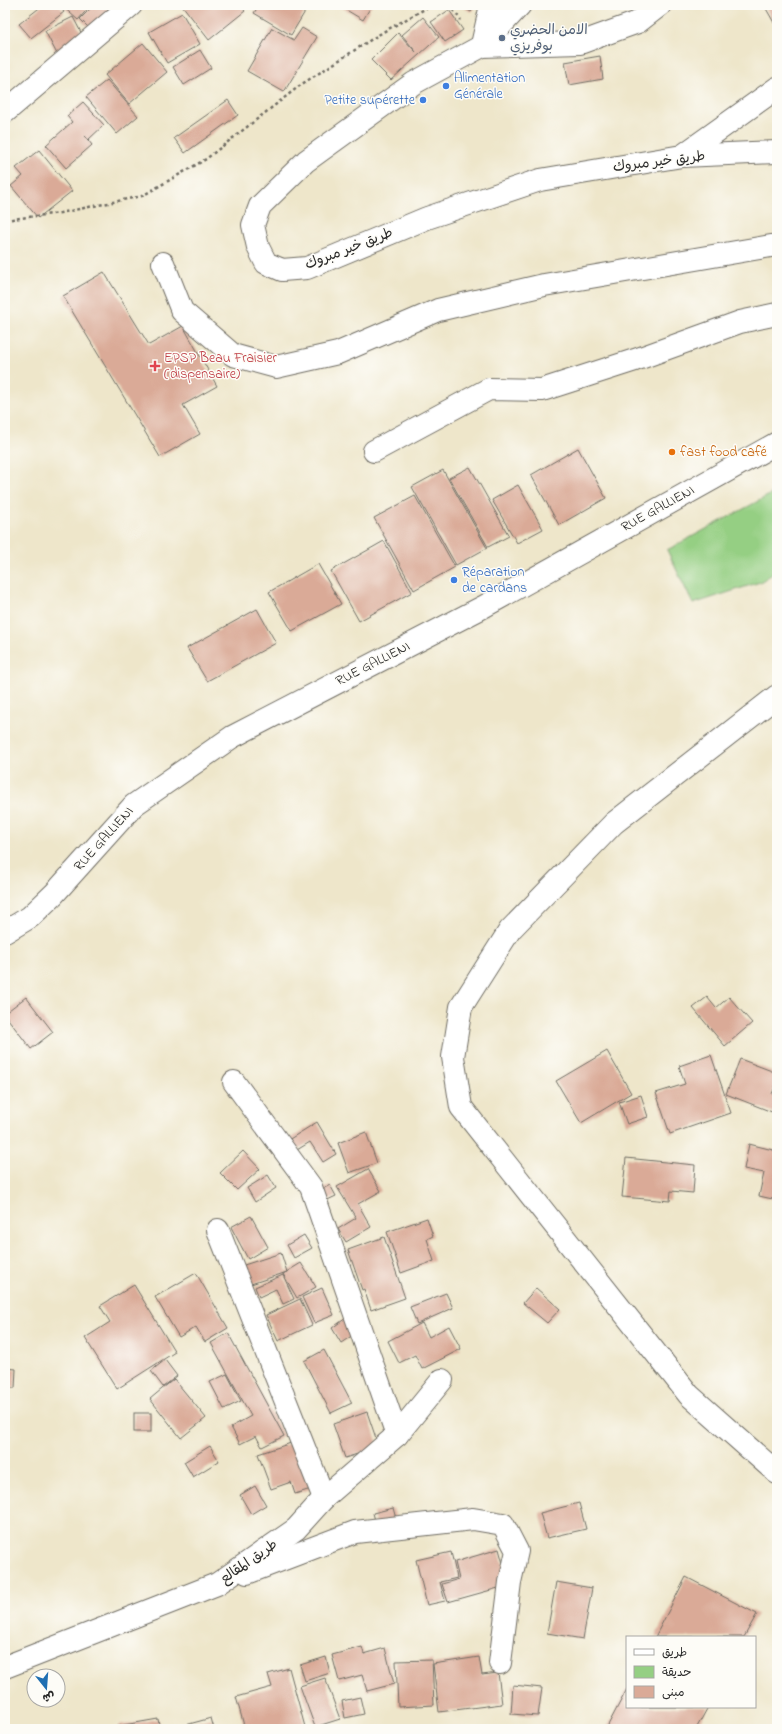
<svg xmlns="http://www.w3.org/2000/svg" width="782" height="1734" font-family="'Indie Flower','Playpen Sans Arabic',sans-serif">
  <rect width="100%" height="100%" fill="#fdfcf7"/>
  <filter id="ink" filterUnits="userSpaceOnUse"><feTurbulence type="fractalNoise" baseFrequency=".025" numOctaves="2"/><feDisplacementMap in="SourceGraphic" scale="8" xChannelSelector="R" yChannelSelector="G"/><feConvolveMatrix kernelMatrix="1 2 1 2 8 2 1 2 1" color-interpolation-filters="sRGB"/></filter>
  <filter id="wash" filterUnits="userSpaceOnUse"><feTurbulence type="fractalNoise" baseFrequency=".012" numOctaves="4" result="noise"/><feDisplacementMap in="SourceGraphic" scale="16" xChannelSelector="R" yChannelSelector="G"/><feGaussianBlur stdDeviation="0.9" result="paint"/><feColorMatrix in="noise" values="0 0 0 0 0 0 0 0 0 0 0 0 0 0 0 0 0 1.4 0 .05"/><feComposite in="paint" operator="in"/></filter>
  <g filter="url(#wash)">
    <rect width="100%" height="100%" fill="#eee6ca"/>
    <polygon fill="#95cf83" stroke="#607d57" points="777,491 777,571 760,582 693,604 667,550"/>
    <g id="blocks">
      <g fill="#daaa97">
        <polygon points="43,5 59,5 64,12 31,38 19,24"/>
        <polygon points="61,5 91,5 78,20"/>
        <polygon points="94,5 104,5 114,15 95,34 80,19"/>
        <polygon points="182,5 240,5 245,11 209,40"/>
        <polygon points="259,5 309,5 291,35 254,13"/>
        <polygon points="338,5 372,5 363,20"/>
        <polygon points="460,5 476,5 471,12"/>
        <polygon points="764,5 777,5 777,28"/>
        <polygon points="449,10 463,30 445,42 431,22"/>
        <polygon points="182,13 200,44 167,63 149,32"/>
        <polygon points="73,17 86,42 58,56 45,31"/>
        <polygon points="423,17 439,37 391,80 371,60 398,33 416,52 402,35"/>
        <polygon points="272,28 294,40 302,28 317,37 284,92 247,71"/>
        <polygon points="143,43 167,72 129,104 105,75"/>
        <polygon points="200,50 211,68 184,85 173,67"/>
        <polygon points="600,56 603,79 569,85 565,62"/>
        <polygon points="107,80 138,116 117,134 86,97"/>
        <polygon points="228,100 238,115 185,153 174,138"/>
        <polygon points="83,102 104,125 88,140 85,136 92,145 66,168 46,145 72,122 67,116"/>
        <polygon points="39,150 72,191 38,218 11,186 23,176 16,168"/>
        <polygon points="104,272 149,345 183,326 217,386 183,405 200,434 160,457 63,296"/>
        <polygon points="578,448 606,498 559,525 531,475"/>
        <polygon points="470,467 509,536 488,547 449,478"/>
        <polygon points="443,470 487,548 456,565 412,487"/>
        <polygon points="518,485 543,529 517,543 492,500"/>
        <polygon points="415,496 455,567 414,590 374,518"/>
        <polygon points="384,541 412,592 359,621 331,571"/>
        <polygon points="318,564 341,604 292,631 269,592"/>
        <polygon points="257,609 276,643 207,681 187,648"/>
        <polygon points="26,997 53,1032 31,1049 5,1015 5,1013"/>
        <polygon points="707,997 716,1008 729,997 752,1023 725,1046 693,1008"/>
        <polygon points="607,1051 631,1093 581,1123 556,1081"/>
        <polygon points="711,1055 731,1113 670,1134 656,1093 685,1084 679,1066"/>
        <polygon points="740,1059 777,1073 777,1082 772,1094 777,1096 777,1114 726,1094"/>
        <polygon points="641,1095 648,1117 627,1124 619,1102"/>
        <polygon points="317,1122 336,1154 323,1162 310,1142 292,1153 285,1142"/>
        <polygon points="366,1132 377,1163 349,1173 338,1143"/>
        <polygon points="749,1144 777,1151 777,1200 759,1196 764,1173 744,1169"/>
        <polygon points="243,1151 260,1169 237,1190 220,1173"/>
        <polygon points="626,1158 695,1165 693,1193 671,1191 670,1201 622,1197"/>
        <polygon points="368,1169 381,1191 358,1204 371,1227 346,1242 338,1229 356,1218 337,1187"/>
        <polygon points="268,1175 276,1188 255,1202 247,1188"/>
        <polygon points="330,1185 336,1196 319,1204 313,1194"/>
        <polygon points="251,1216 268,1247 248,1259 231,1227"/>
        <polygon points="427,1218 433,1236 427,1239 434,1261 401,1273 387,1232"/>
        <polygon points="304,1235 312,1248 294,1258 287,1245"/>
        <polygon points="384,1237 405,1298 371,1310 364,1289 362,1290 348,1250"/>
        <polygon points="281,1253 287,1272 251,1284 244,1265"/>
        <polygon points="301,1263 316,1287 297,1298 283,1274"/>
        <polygon points="196,1273 228,1328 205,1342 196,1327 179,1337 155,1297"/>
        <polygon points="283,1275 294,1299 283,1304 276,1289 259,1297 255,1287"/>
        <polygon points="134,1285 175,1352 117,1389 85,1338 110,1322 100,1306"/>
        <polygon points="322,1288 334,1315 314,1323 302,1297"/>
        <polygon points="536,1288 560,1309 547,1323 523,1303"/>
        <polygon points="446,1293 453,1308 417,1324 410,1307"/>
        <polygon points="300,1299 312,1325 278,1341 266,1315"/>
        <polygon points="346,1318 356,1333 341,1343 332,1328"/>
        <polygon points="422,1323 429,1337 449,1326 461,1349 422,1369 415,1355 399,1363 388,1341"/>
        <polygon points="228,1333 284,1436 262,1447 256,1436 240,1444 231,1427 251,1416 211,1343"/>
        <polygon points="324,1350 352,1403 331,1413 304,1361"/>
        <polygon points="165,1360 177,1376 163,1387 151,1371"/>
        <polygon points="5,1368 16,1369 15,1388 5,1388"/>
        <polygon points="227,1374 241,1401 224,1409 210,1382"/>
        <polygon points="174,1379 206,1418 181,1438 150,1399"/>
        <polygon points="367,1412 379,1447 345,1458 333,1424"/>
        <rect x="134" y="1413" width="17" height="19"/>
        <polygon points="294,1442 311,1489 295,1494 291,1482 271,1489 258,1454"/>
        <polygon points="210,1446 219,1461 193,1477 184,1462"/>
        <polygon points="255,1486 266,1505 251,1514 240,1495"/>
        <polygon points="579,1503 586,1529 547,1538 540,1513"/>
        <polygon points="393,1508 397,1522 377,1528 373,1513"/>
        <polygon points="499,1549 509,1585 448,1602 442,1584 459,1579 455,1562"/>
        <polygon points="451,1552 457,1578 440,1582 445,1601 427,1605 416,1560"/>
        <polygon points="686,1577 757,1614 744,1637 655,1637"/>
        <polygon points="556,1582 592,1588 583,1639 547,1633"/>
        <polygon points="362,1647 364,1654 385,1648 394,1684 367,1691 362,1675 339,1681 332,1655"/>
        <polygon points="326,1657 330,1673 305,1681 300,1665"/>
        <polygon points="479,1657 482,1675 498,1673 502,1704 439,1712 433,1664"/>
        <polygon points="432,1660 434,1705 398,1707 396,1661"/>
        <polygon points="289,1668 305,1727 299,1729 245,1729 236,1697 272,1687 268,1674"/>
        <polygon points="325,1678 340,1719 315,1727 300,1686"/>
        <polygon points="513,1685 542,1688 538,1716 511,1714"/>
        <polygon points="627,1689 627,1707 708,1707 696,1729 606,1729"/>
        <polygon points="360,1697 364,1714 345,1718 342,1701"/>
        <polygon points="211,1718 214,1729 171,1729"/>
        <polygon points="158,1719 160,1729 119,1729 118,1726"/>
      </g>
    </g>
  </g>
  <g filter="url(#ink)">
    <use href="#blocks" fill-opacity="0" stroke="#6f6c63" stroke-width="1"/>
    <g fill="none" stroke-linecap="round" stroke-linejoin="round">
      <defs>
        <g id="minor">
          <polyline points="660,5 638,22 580,43 482,46 414,83 306,161 260,206 253,225 258,247 266,263 282,270 307,268 427,218 540,180 682,156 777,152"/>
          <polyline points="482,45 491,5"/>
          <polyline points="482,46 520,5"/>
          <polyline points="5,112 131,5"/>
          <polyline points="682,156 777,88"/>
          <polyline points="163,263 182,311 233,355 276,367 338,353 438,310 544,285 777,245"/>
          <polyline points="374,451 489,389 542,390 635,360 740,322 777,314"/>
          <polyline points="777,696 614,823 510,930 461,1007 453,1057 461,1107 689,1395 777,1473"/>
          <polyline points="5,932 30,917 54,894 134,805 232,737 483,607 777,443"/>
          <polyline points="234,1082 311,1187 397,1435"/>
          <polyline points="218,1230 324,1498"/>
          <polyline points="247,1573 355,1532 473,1519 503,1524 517,1551 510,1582 500,1663"/>
          <polyline points="5,1667 217,1584 296,1529 324,1498 397,1435 442,1380"/>
        </g>
      </defs>
      <use href="#minor" stroke="#6f6c63" stroke-width="24"/>
      <g stroke="#6f6c63" stroke-width="2.5" stroke-dasharray="3 3" stroke-linecap="butt">
        <polyline points="449,5 461,20"/>
        <polyline points="5,220 60,213 142,196 206,159 302,84 383,32 432,5"/>
      </g>
      <use href="#minor" stroke="#fff" stroke-width="22"/>
    </g>
  </g>
  <circle fill="#5c6f8a" stroke="#fdfcf7" stroke-width="1.5" cx="502" cy="38" r="4"/>
  <g fill="#3f7fe0" stroke="#fdfcf7" stroke-width="1.5">
    <circle cx="446" cy="86" r="4"/>
    <circle cx="423" cy="100" r="4"/>
    <circle cx="454" cy="580" r="4"/>
  </g>
  <path fill="#e0444e" stroke="#fdfcf7" stroke-width="1.5" d="M153 360h4v4h4v4h-4v4h-4v-4h-4v-4h4z"/>
  <circle fill="#e8710a" stroke="#fdfcf7" stroke-width="1.5" cx="672" cy="452" r="4"/>
  <g text-anchor="middle" dominant-baseline="central" stroke-width="3" stroke-linejoin="round" paint-order="stroke">
    <g font-size="14" fill="#4e5e75" stroke="#fdfcf7" text-anchor="start">
      <text x="510" y="30">الامن الحضري<tspan x="510" dy="16">بوفريزي</tspan></text>
    </g>
    <g font-size="14" fill="#366cbe" stroke="#fdfcf7" text-anchor="start">
      <text x="454" y="78">Alimentation<tspan x="454" dy="16">Générale</tspan></text>
      <text x="415" y="100" text-anchor="end">Petite supérette</text>
      <text x="462" y="572">Réparation<tspan x="462" dy="16">de cardans</tspan></text>
    </g>
    <g font-size="14" fill="#2b2b2b" stroke="#fdfcf7">
      <text transform="translate(659 162) rotate(-7)">طريق خير مبروك</text>
      <text transform="translate(349 249) rotate(-21)">طريق خير مبروك</text>
      <text transform="translate(658 509) rotate(-29)">RUE GALLIENI</text>
      <text transform="translate(373 664) rotate(-27)">RUE GALLIENI</text>
      <text transform="translate(104 839) rotate(-48)">RUE GALLIENI</text>
      <text transform="translate(249 1562) rotate(-35)">طريق المقالع</text>
    </g>
    <g font-size="14" fill="#be3a42" stroke="#fdfcf7" text-anchor="start">
      <text x="164" y="358">EPSP Beau Fraisier<tspan x="164" dy="16">(dispensaire)</tspan></text>
    </g>
    <g font-size="14" fill="#c56008" stroke="#fdfcf7" text-anchor="start">
      <text x="680" y="452">fast food café</text>
    </g>
  </g>
  <rect width="782" height="1734" fill="none" stroke="#fdfcf7" stroke-width="20"/>
  <rect x="626" y="1636" width="130" height="72" fill="#fdfcf7" stroke="#a9a8a5"/>
  <rect x="634" y="1649" width="20" height="6" fill="#ffffff" stroke="#a9a8a5"/>
  <text x="662" y="1656" font-size="12" fill="#2b2b2b">طريق</text>
  <rect x="634" y="1666" width="20" height="12" fill="#95cf83" stroke="#a9a8a5"/>
  <text x="662" y="1676" font-size="12" fill="#2b2b2b">حديقة</text>
  <rect x="634" y="1686" width="20" height="12" fill="#daaa97" stroke="#a9a8a5"/>
  <text x="662" y="1696" font-size="12" fill="#2b2b2b">مبنى</text>
  <g transform="translate(46 1688) rotate(163)"><circle r="19" fill="#fdfcf7" stroke="#a9a8a5"/>
  <path d="M0-3L7 15L0 10L-7 15Z" fill="#1f6fb2"/>
  <text y="-6" font-size="11" font-weight="bold" text-anchor="middle" fill="#2b2b2b">ش</text>
  </g>
</svg>
